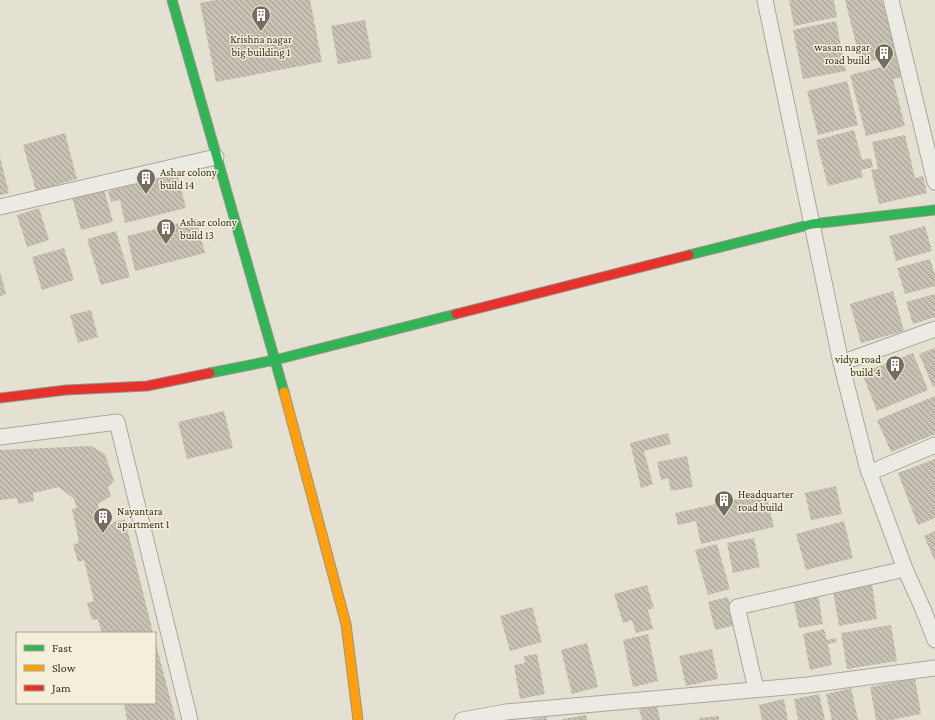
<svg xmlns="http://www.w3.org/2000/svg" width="935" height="720" font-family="'Crimson Pro',serif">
  <defs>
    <pattern id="building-back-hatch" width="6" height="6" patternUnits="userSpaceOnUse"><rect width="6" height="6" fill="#c7c1b3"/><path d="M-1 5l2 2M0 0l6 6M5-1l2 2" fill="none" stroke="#a39d91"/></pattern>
  </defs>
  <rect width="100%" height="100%" fill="#e4e1d2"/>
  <g fill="url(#building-back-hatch)">
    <polygon points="215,0 310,0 322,62 216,82 200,3"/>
    <polygon points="789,0 834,0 837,17 794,26"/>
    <polygon points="845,0 882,0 902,77 893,79 905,126 866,136 850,75 885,66 883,58 861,64"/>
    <polygon points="365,20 372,58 338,64 331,26"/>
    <polygon points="836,21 846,71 803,79 793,30"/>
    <polygon points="847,81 858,125 818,135 807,91"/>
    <polygon points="854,130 862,160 871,158 873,167 861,170 863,177 828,186 816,140"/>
    <polygon points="65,133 77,179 36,191 23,145"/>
    <polygon points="905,135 915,178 923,176 927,193 879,204 871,170 878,169 872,142"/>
    <polygon points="0,157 9,193 0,195"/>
    <polygon points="177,173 186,208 125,223 120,200 111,202 108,191"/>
    <polygon points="104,189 113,222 81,230 72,197"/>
    <polygon points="39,208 49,240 27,247 17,215"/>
    <polygon points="196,219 205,253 135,271 127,236"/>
    <polygon points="925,226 932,251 896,261 889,236"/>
    <polygon points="116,231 130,277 101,285 87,239"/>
    <polygon points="64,248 74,280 42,290 32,257"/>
    <polygon points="930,259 935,275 935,286 905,294 897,268"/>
    <polygon points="0,272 6,294 0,296"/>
    <polygon points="893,291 904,331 861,343 850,304"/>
    <polygon points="935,294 935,317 913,324 906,302"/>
    <polygon points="91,310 98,337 78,343 70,315"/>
    <polygon points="935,348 935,386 933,387 919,354"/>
    <polygon points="913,353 928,390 877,411 862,373"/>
    <polygon points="935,396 935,434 891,452 877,420"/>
    <polygon points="224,411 233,448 187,459 178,422"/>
    <polygon points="668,433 671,444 644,451 653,484 641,488 630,443"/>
    <polygon points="91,446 105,454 114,481 108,487 111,496 98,504 100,517 96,518 100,526 108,527 115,521 125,520 153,633 102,633 98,619 92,620 87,603 94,601 84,560 78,562 73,545 79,542 72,509 77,508 74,499 59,487 33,493 34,501 18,504 17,498 0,500 0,450"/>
    <polygon points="687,456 693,487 671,491 668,478 661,480 657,462"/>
    <polygon points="935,459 935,518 918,525 898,473"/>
    <polygon points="836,486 842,514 811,520 805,493"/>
    <polygon points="766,493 774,527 701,544 696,521 678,525 675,513"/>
    <polygon points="844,521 853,558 806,570 796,534"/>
    <polygon points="935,531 935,561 924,536"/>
    <polygon points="754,538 760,567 733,573 727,543"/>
    <polygon points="717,544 730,589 708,595 695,550"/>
    <polygon points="872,584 877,619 839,626 833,591"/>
    <polygon points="647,585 654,608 648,610 653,629 636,633 632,620 623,623 614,594"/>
    <polygon points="818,594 823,624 799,628 793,598"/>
    <polygon points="728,597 736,625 715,630 708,602"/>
    <polygon points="532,607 542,642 510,651 500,616"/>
    <polygon points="891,625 897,661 847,669 841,633"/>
    <polygon points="824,629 827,640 836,638 837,642 828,644 832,665 810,670 803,634"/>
    <polygon points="648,634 658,681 633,687 623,640"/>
    <polygon points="155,641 176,720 127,720 124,703 155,703"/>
    <polygon points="587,643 598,687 572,694 561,650"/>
    <polygon points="712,649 718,679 686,686 679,656"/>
    <polygon points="537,654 545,694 520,699 514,665 525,663 524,656"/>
    <polygon points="915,678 921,714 891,720 876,720 870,687"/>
    <polygon points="851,688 858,720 832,720 826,694"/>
    <polygon points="819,694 825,720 798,720 794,699"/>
    <polygon points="784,699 788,720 762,720 759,705"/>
    <polygon points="657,706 660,720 642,720 639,709"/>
    <polygon points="586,715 587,720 563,720 563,719"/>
    <polygon points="719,716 719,720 700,720 699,718"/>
    <polygon points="547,717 547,720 533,720 533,719"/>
  </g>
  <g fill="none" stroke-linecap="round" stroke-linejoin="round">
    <defs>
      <g id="street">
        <polyline points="765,0 841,363 867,466 905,569 923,609 935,640"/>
        <polyline points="891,0 935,182"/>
        <polyline points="0,207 216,157"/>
        <polyline points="841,363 935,329"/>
        <polyline points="0,437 117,422 190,720"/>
        <polyline points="869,473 935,445"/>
        <polyline points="756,689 737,607 905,569"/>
        <polyline points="462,720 506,712 808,685 935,668"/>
      </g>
      <g id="fast">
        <polyline points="172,0 284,392"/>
        <polyline points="689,255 812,224 935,210"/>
        <polyline points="210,373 275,360 456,314"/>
      </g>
      <polyline id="slow" points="284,392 346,624 358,720"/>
      <g id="jam">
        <polyline points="456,314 689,255"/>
        <polyline points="0,398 66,390 147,386 210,373"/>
      </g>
    </defs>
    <use href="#street" stroke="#aaa69a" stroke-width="17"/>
    <use href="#fast" stroke="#99958a" stroke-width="11"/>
    <use href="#slow" stroke="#99958a" stroke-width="11"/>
    <use href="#jam" stroke="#99958a" stroke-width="11"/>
    <use href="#street" stroke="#ecebe3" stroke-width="15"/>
    <use href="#fast" stroke="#30b455" stroke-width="9"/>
    <use href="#slow" stroke="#ff9f0a" stroke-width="9"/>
    <use href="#jam" stroke="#e5322d" stroke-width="9"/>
  </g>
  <defs>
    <symbol id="building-pin" viewBox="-11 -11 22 30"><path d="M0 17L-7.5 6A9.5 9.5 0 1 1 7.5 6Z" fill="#756e60" stroke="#f3efda"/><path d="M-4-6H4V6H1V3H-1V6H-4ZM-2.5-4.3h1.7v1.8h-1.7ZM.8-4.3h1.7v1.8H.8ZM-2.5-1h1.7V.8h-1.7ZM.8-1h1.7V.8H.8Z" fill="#fff"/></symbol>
  </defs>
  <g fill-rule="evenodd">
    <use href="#building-pin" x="250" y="4" width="22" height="30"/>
    <use href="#building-pin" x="873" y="42" width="22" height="30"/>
    <use href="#building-pin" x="135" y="167" width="22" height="30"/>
    <use href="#building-pin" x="155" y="217" width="22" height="30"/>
    <use href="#building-pin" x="884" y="354" width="22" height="30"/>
    <use href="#building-pin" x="713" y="489" width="22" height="30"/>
    <use href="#building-pin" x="92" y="506" width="22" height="30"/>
  </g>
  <g text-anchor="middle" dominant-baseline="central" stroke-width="3" stroke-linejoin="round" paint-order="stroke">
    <g font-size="11" fill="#393022" stroke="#f3efda" text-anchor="start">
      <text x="261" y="39" text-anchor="middle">Krishna nagar<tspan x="261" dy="13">big building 1</tspan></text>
      <text x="870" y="47" text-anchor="end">wasan nagar<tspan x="870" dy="13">road build</tspan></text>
      <text x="160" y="172">Ashar colony<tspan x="160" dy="13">build 14</tspan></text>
      <text x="180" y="222">Ashar colony<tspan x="180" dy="13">build 13</tspan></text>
      <text x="881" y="359" text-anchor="end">vidya road<tspan x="881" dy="13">build 4</tspan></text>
      <text x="738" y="494">Headquarter<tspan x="738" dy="13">road build</tspan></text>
      <text x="117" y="511">Nayantara<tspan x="117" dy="13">apartment 1</tspan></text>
    </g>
  </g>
  <rect x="16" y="632" width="140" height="72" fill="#f3efda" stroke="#a9a390"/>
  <rect x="24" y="645" width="20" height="6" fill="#30b455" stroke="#a9a390"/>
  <text x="52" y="652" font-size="12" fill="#393022">Fast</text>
  <rect x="24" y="665" width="20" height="6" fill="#ff9f0a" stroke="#a9a390"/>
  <text x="52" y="672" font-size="12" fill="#393022">Slow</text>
  <rect x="24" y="685" width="20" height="6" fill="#e5322d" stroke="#a9a390"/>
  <text x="52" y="692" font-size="12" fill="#393022">Jam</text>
</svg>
